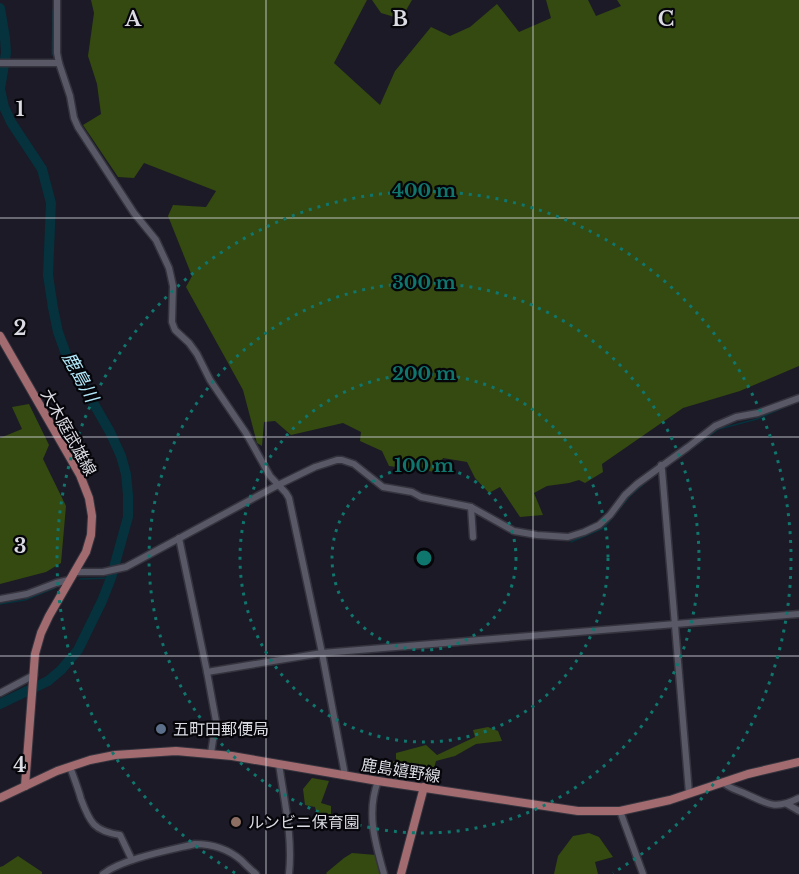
<svg xmlns="http://www.w3.org/2000/svg" width="799" height="874" font-family="'Libre Baskerville','Noto Sans JP',serif">
  <rect width="100%" height="100%" fill="#1b1a26"/>
  <g fill="#344a10">
    <polygon points="91,0 367,0 334,63 380,105 395,71 431,27 450,36 470,27 497,4 519,32 551,18 546,0 588,0 596,16 621,6 617,0 799,0 799,366 740,391 683,408 602,464 603,472 585,483 579,480 569,483 547,486 534,493 543,515 520,517 500,487 489,493 475,478 467,462 443,458 436,472 389,466 382,451 360,441 361,432 343,423 291,435 275,421 264,422 262,446 257,443 243,390 186,287 192,276 168,216 173,205 206,207 216,191 144,163 134,178 118,177 83,125 101,114 97,84 88,56 94,13"/>
    <polygon points="372,0 412,0 401,19 381,13"/>
    <polygon points="29,404 49,445 43,459 66,506 61,563 46,572 0,584 0,438 22,429 12,407"/>
    <polygon points="488,727 498,731 502,741 476,744 455,756 436,761 431,778 389,774 385,763 396,761 396,753 426,745 437,755 475,737 473,730"/>
    <polygon points="312,778 329,781 321,803 331,806 331,816 317,816 315,807 305,805 303,789"/>
    <polygon points="589,833 599,837 613,857 595,862 598,874 554,874 558,856 573,836"/>
    <polygon points="352,853 376,855 382,874 327,874 326,873 344,858"/>
    <polygon points="18,856 42,872 42,874 0,874 0,867 3,866"/>
  </g>
  <g fill="none" stroke-linecap="round" stroke-linejoin="round">
    <g stroke="#05323d" stroke-width="1.5">
      <polyline points="52,55 53,10"/>
      <polyline points="667,466 719,429 757,419 799,401"/>
      <polyline points="571,542 604,528 630,496 653,476"/>
      <polyline points="80,579 111,578"/>
      <polyline points="0,604 25,600 55,588"/>
    </g>
    <polyline stroke="#05323d" stroke-width="10" points="0,8 5,38 6,53 0,89 4,107 11,122 42,169 51,203 48,275 53,308 58,332 67,357 110,432 121,456 126,474 128,495 128,517 111,578 102,601 78,650 61,670 48,681 0,704"/>
    <defs>
      <g id="minor">
        <polyline points="57,0 57,53 59,63 70,96 74,118 78,127 134,213 156,240 169,268 173,286 172,322 175,330 189,343 197,354 210,380 246,433 270,476 286,493 289,498 322,653 345,775"/>
        <polyline points="0,63 59,63"/>
        <polyline points="661,465 662,470 689,793"/>
        <polyline points="471,507 473,537"/>
        <polyline points="179,538 207,672 216,721 211,753"/>
        <polyline points="74,572 103,572 126,567 278,485 315,467 337,460 342,460 354,464 383,487 412,492 421,497 471,507 514,531 537,535 568,537 584,532 599,525 610,515 625,495 637,484 688,447 715,426 736,417 758,413 799,398"/>
        <polyline points="0,599 27,594 56,583 69,580"/>
        <polyline points="207,672 322,653 799,614"/>
        <polyline points="0,693 34,675"/>
        <path d="M 279,764 C 284,800 293,837 289,874"/>
        <path d="M 70,767 C 74,778 78,788 81,799 C 90,823 94,831 120,835 L 132,860"/>
        <path d="M 378,781 C 366,813 375,842 384,874"/>
        <path d="M 723,782 C 730,789 735,789 744,793 C 767,803 774,811 799,798"/>
        <polyline points="787,804 799,811"/>
        <polyline points="620,811 643,874"/>
        <path d="M 103,874 C 122,859 170,850 195,844 C 212,844 228,849 241,860 C 246,865 251,870 256,874"/>
      </g>
      <g id="major">
        <polyline points="0,336 80,475 89,498 92,516 91,535 86,552 49,616 41,633 35,654 25,786"/>
        <polyline points="0,798 57,771 90,760 115,755 176,751 232,756 378,781 578,811 620,811 670,800 748,774 799,762"/>
        <polyline points="401,874 424,787"/>
      </g>
    </defs>
    <use href="#minor" stroke="#35343e" stroke-width="9"/>
    <use href="#major" stroke="#35343e" stroke-width="10"/>
    <use href="#minor" stroke="#585867" stroke-width="6"/>
    <use href="#major" stroke="#a26b6f" stroke-width="8"/>
  </g>
  <path fill="none" stroke="#dbdbe4" stroke-width="1.5" stroke-opacity="0.55" d="M 266,0 L 266,874M 533,0 L 533,874M 0,218 L 799,218M 0,437 L 799,437M 0,656 L 799,656"/>
  <g fill="none" stroke="#0f766e" stroke-width="3" stroke-dasharray="3 6">
    <circle cx="424" cy="558" r="92"/>
    <circle cx="424" cy="558" r="184"/>
    <circle cx="424" cy="558" r="275"/>
    <path d="M235 873A367 367 0 1 1 613 873"/>
  </g>
  <circle fill="#5c6f8a" stroke="#06060a" stroke-width="2" cx="161" cy="729" r="6"/>
  <circle fill="#8d6e63" stroke="#06060a" stroke-width="2" cx="236" cy="822" r="6"/>
  <g text-anchor="middle" dominant-baseline="central" stroke-width="4.5" stroke-linejoin="round" paint-order="stroke">
    <g font-size="16" fill="#dbdbe4" stroke="#06060a">
      <text transform="translate(69 432) rotate(61)">大木庭武雄線</text>
      <text transform="translate(401 770) rotate(9)">鹿島嬉野線</text>
    </g>
    <g font-size="16" fill="#dbdbe4" stroke="#06060a" text-anchor="start">
      <text x="173" y="729">五町田郵便局</text>
      <text x="248" y="822">ルンビニ保育園</text>
    </g>
    <g font-size="18" font-style="italic" fill="#b1e9fa" stroke="#06060a">
      <text transform="translate(80 377) rotate(61)">鹿島川</text>
    </g>
  </g>
  <g font-size="20" text-anchor="middle" font-weight="bold" fill="#dbdbe4" stroke="#06060a" stroke-width="4.5" stroke-linejoin="round" paint-order="stroke">
    <text x="133" y="26">A</text>
    <text x="400" y="26">B</text>
    <text x="666" y="26">C</text>
    <text x="20" y="116">1</text>
    <text x="20" y="335">2</text>
    <text x="20" y="553">3</text>
    <text x="20" y="772">4</text>
  </g>
  <circle cx="424" cy="558" r="9" fill="#0f766e" stroke="#06060a" stroke-width="3"/>
  <g font-size="18" text-anchor="middle" font-weight="bold" fill="#0f766e" stroke="#06060a" stroke-width="4.5" stroke-linejoin="round" paint-order="stroke">
    <text x="424" y="197">400 m</text>
    <text x="424" y="289">300 m</text>
    <text x="424" y="380">200 m</text>
    <text x="424" y="472">100 m</text>
  </g>
</svg>
